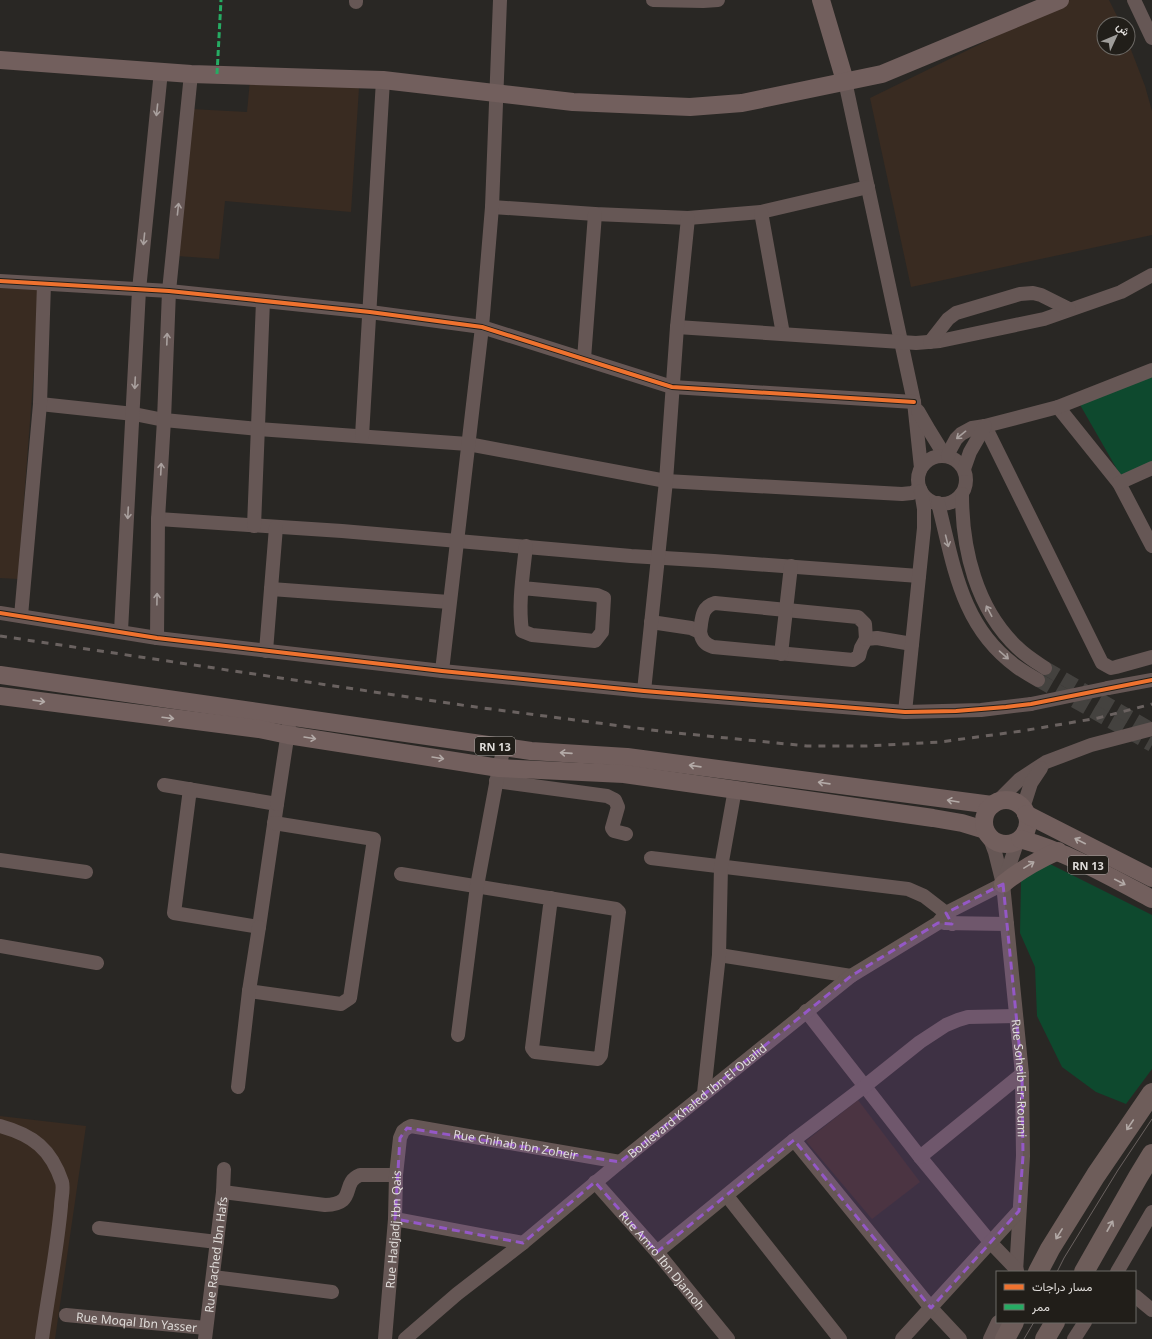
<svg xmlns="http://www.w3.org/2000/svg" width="1152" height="1339" font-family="'Noto Sans',Vazirmatn,sans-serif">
  <rect width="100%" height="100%" fill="#292724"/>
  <g fill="#392b21">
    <polygon points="1070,0 1109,0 1121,24 1104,24 1104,48 1128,48 1128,42 1145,86 1152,111 1152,235 911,287 870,98"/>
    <polygon points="250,80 359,88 351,212 225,201 219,259 177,256 191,109 247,112"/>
    <polygon points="0,286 40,290 18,579 0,578"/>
    <polygon points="858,1100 920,1182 872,1219 806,1141"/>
    <polygon points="0,1116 86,1126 55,1339 0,1339"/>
  </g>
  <g fill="#0e492e">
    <polygon points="1152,374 1152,465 1122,478 1079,403"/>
    <polygon points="1048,863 1152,915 1152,1069 1126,1104 1096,1092 1062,1067 1037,1016 1035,967 1020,933 1021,881"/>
  </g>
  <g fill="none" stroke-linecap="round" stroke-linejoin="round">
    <g stroke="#44423f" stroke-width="14" stroke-dasharray="14 7" stroke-linecap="butt">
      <polyline points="1045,668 1152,730"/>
      <polyline points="1038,680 1152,745"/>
    </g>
    <g stroke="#665755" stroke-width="14">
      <polyline points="653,0 703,1 718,0"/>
      <polyline points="1134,0 1152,38"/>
      <polyline points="356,2 356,0"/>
      <polyline points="845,81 914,402 921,468"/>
      <polyline points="492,207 595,214 688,218 761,212 868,187"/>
      <polyline points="761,212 783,334"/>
      <polyline points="0,281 169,291 370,312 482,327 672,387 914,402"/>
      <polyline points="677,327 916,343 940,341 1044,319 1121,292 1152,275"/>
      <polyline points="930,342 948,319 956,313 1020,294 1033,293 1041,295 1069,309"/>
      <polyline points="584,359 595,214"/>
      <polyline points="40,404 134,414 164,420 258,429 468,444 666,481 902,494 912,493 920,489"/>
      <polyline points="1058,407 1119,483 1152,546"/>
      <polyline points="918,411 929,430 945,456"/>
      <polyline points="985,426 1102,663 1111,668 1116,667 1152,657"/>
      <polyline points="362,436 383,80"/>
      <circle cx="942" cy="480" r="24"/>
      <polyline points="948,456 950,450 956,439 961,434 972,428 985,426 1058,407 1152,370"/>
      <polyline points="964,469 970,452 985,426"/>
      <polyline points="1119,483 1152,468"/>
      <path d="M 962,494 C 962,549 976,609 1018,648 C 1026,656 1036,662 1045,668"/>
      <path d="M 938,503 C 954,566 961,627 1017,667 C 1024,672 1031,676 1038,680"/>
      <polyline points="158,519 342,531 631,556 714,561 919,576"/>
      <polyline points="254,526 263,301"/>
      <path d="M 522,588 L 597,595 L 604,598 L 602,632 L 595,641 L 532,635 L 522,631 C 518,604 523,574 526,546"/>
      <polyline points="271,589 449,602"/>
      <polyline points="0,613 157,638 442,671 644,691 905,712 981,710 1031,704"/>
      <polyline points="21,616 40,404 44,284"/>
      <path d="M 651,622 L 691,628 L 700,632 C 702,641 705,644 713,647 L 853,660 L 859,656 L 861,648 L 866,639 L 877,638 L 912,644"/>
      <polyline points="121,631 139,290 161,71"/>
      <path d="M 700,632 C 702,619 701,607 715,603 L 858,617 L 865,624 L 866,639"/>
      <polyline points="157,638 158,519 164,420 169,291 191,74"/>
      <polyline points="266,651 276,527"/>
      <polyline points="781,654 791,566"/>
      <polyline points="442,671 482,327 492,207 500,0"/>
      <polyline points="1108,688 1152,680"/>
      <polyline points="644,691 666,481 677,327 688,218"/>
      <polyline points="905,712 924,528 924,509 921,491"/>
      <polyline points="496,781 607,796 615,800 618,807 612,828 614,831 626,834"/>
      <polyline points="164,785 277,804 259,927 174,913 190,789"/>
      <polyline points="997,802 1020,779 1046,762 1091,745 1152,729"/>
      <polyline points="277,804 289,725"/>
      <polyline points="1023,808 1031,783 1041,768"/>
      <path id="s1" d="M 989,836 L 995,852 L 1003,884 L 1022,1074 L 1023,1156 L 1016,1272"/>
      <polyline points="651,858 908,889 924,896 946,913 952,924"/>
      <polyline points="0,860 86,872"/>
      <polyline points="401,874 616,909 619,912 601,1055 598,1059 535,1052 532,1048 551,898"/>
      <polyline points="1003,884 1018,840"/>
      <polyline points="944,923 1007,924"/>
      <polyline points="0,946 97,963"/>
      <polyline points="719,955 851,976"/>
      <polyline points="249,991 341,1004 350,998 374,839 274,823"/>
      <polyline points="806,1011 920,1157 991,1243 1017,1270"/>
      <polyline points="458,1035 477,886 499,768 504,747"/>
      <polyline points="238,1087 249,991 259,927"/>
      <polyline points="704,1093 719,955 721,867 735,789"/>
      <path d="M 0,1126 C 33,1135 51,1149 62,1182 C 64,1189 61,1199 61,1206 C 57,1251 48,1295 42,1339"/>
      <polyline points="794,1140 931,1308 960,1339"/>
      <polyline points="920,1157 1022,1074"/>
      <path id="s2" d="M 595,1182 L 657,1252 L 728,1339"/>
      <path d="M 223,1192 L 325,1205 C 358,1204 340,1183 360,1175 L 396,1175"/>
      <polyline points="727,1196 840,1339"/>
      <polyline points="395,1219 523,1243"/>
      <polyline points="99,1228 217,1242"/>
      <polyline points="657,1252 794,1140 865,1086 920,1042 946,1025 958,1020 968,1017 1016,1016"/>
      <polyline points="1117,1272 1152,1212"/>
      <polyline points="213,1277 332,1292"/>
      <polyline points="1135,1296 1152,1310"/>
      <path id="s3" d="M 66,1315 L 206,1328"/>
      <path id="s4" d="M 205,1339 L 223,1192 L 224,1169"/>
      <path id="s5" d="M 385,1339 L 395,1219 L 396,1175 L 400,1138 L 403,1131 L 407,1128 L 411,1126 L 620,1162"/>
      <path id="s6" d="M 405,1339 L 457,1294 L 523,1243 L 620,1162 L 851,976 L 938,923 L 946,913 L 1003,884"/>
      <polyline points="902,1339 1019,1211"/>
      <polyline points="990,1339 998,1322"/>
      <polyline points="1074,1339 1085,1322"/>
    </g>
    <g stroke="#725f5d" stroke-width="18">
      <polyline points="821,0 845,81"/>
      <polyline points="0,60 191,74 383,80 573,102 690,107 742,103 882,74 1060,0"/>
      <polyline points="0,675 531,751 627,757 992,805"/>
      <polyline points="0,696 259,729 288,735 499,768 624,774 933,818 962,823 985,830"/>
      <circle cx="1006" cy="822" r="22"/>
      <polyline points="1026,814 1152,878"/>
      <path d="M 1020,839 C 1067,852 1109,876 1152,899"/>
      <path d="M 1003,884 C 1020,870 1038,860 1058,851"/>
    </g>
    <g stroke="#6e5d5a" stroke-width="20">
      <polyline points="1038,1272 1050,1249 1096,1175 1152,1093"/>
      <polyline points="1084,1272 1138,1177 1152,1154"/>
      <polyline points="1005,1339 1014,1322"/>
      <polyline points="1045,1339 1055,1322"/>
    </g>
    <g stroke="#6a6260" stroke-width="1">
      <polyline points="1057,1272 1064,1258 1118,1170 1152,1119"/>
      <polyline points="1024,1339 1034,1322"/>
    </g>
    <polyline stroke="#6a6260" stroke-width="3" stroke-dasharray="7 7" stroke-linecap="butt" points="0,636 468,706 667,732 807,746 867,746 940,742 1022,731 1098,718 1152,704"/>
    <polyline stroke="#665755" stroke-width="14" points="1031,704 1108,688"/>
    <polyline stroke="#26ab63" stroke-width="3" stroke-dasharray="6 3" stroke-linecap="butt" points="217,74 221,0"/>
    <defs>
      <g id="cycleway">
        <polyline points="0,281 169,291 370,312 482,327 672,387 914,402"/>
        <polyline points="0,613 157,638 442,671 644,691 905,712 956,711 1006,707 1031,704 1152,680"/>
      </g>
    </defs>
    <use href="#cycleway" stroke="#211e19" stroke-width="6"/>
    <use href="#cycleway" stroke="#ef722f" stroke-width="4"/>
  </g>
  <defs><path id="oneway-shaft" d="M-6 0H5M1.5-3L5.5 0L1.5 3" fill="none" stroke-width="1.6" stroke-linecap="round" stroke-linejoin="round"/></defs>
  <g stroke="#a9a09e">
    <use href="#oneway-shaft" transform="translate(157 110) rotate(96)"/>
    <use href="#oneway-shaft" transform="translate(178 209) rotate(-84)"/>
    <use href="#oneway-shaft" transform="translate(144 239) rotate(96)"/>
    <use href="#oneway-shaft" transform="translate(167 339) rotate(-88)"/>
    <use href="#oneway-shaft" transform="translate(135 383) rotate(93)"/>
    <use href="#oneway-shaft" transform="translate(961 435) rotate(141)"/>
    <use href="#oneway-shaft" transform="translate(161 469) rotate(-87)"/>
    <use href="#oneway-shaft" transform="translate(128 513) rotate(93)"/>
    <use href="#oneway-shaft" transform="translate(947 541) rotate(76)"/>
    <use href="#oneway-shaft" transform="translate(157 599) rotate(-89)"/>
    <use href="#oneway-shaft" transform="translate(989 611) rotate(-118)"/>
    <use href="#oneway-shaft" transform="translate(1004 655) rotate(41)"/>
  </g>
  <g stroke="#b3aaa7">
    <use href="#oneway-shaft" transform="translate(39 701) rotate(8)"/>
    <use href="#oneway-shaft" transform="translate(168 718) rotate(7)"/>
    <use href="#oneway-shaft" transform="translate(310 738) rotate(9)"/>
    <use href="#oneway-shaft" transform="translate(566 753) rotate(-176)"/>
    <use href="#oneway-shaft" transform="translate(438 758) rotate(9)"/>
    <use href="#oneway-shaft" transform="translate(695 766) rotate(-172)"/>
    <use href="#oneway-shaft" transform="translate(824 783) rotate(-172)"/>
    <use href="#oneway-shaft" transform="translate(953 801) rotate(-171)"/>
    <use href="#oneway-shaft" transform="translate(1080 841) rotate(-153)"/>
    <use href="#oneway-shaft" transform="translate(1029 865) rotate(-31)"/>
    <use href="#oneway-shaft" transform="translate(1120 882) rotate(27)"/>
  </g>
  <g stroke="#b2a9a6">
    <use href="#oneway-shaft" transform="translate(1130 1125) rotate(124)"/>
    <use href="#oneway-shaft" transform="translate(1110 1226) rotate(-61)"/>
    <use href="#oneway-shaft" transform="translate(1059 1234) rotate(122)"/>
  </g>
  <path fill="#9458c6" fill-opacity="0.2" stroke="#9458c6" stroke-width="3" stroke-dasharray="8 5" stroke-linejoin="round" d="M 1003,884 L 1022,1074 L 1023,1156 L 1019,1211 L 931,1308 L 794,1140 L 657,1252 L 595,1182 L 523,1243 L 395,1219 L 400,1138 L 407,1128 L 620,1162 L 851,976 L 938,923 L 952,924 L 946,913 Z"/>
  <g text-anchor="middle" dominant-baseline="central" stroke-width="4" stroke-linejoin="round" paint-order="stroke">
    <g fill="#211e19" stroke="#a6a39f" stroke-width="1">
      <rect x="475" y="737" width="40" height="18" rx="3"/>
      <rect x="1068" y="856" width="40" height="18" rx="3"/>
    </g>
    <g font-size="11" font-weight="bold" fill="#dfdcd9">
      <text x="495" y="746">RN 13</text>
      <text x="1088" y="865">RN 13</text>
    </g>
    <g font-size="12" fill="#dfdcd9" stroke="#211e19">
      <text stroke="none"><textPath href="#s1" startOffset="245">Rue Soheib Er-Roumi</textPath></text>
      <text stroke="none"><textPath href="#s6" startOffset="377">Boulevard Khaled Ibn El Oualid</textPath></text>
      <text stroke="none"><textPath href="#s5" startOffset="325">Rue Chihab Ibn Zoheir</textPath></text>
      <text stroke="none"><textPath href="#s5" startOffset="110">Rue Hadjadj Ibn Qais</textPath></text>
      <text stroke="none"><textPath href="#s4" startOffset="85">Rue Rached Ibn Hafs</textPath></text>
      <text stroke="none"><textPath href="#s2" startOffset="103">Rue Amro Ibn Djamoh</textPath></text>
      <text stroke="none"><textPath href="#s3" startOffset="71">Rue Moqal Ibn Yasser</textPath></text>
    </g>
  </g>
  <rect x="996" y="1271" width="140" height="52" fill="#211e19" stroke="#6d6a66"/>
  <rect x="1004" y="1284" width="20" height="6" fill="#ef722f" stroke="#6d6a66"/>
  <text x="1032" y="1291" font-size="12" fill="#dfdcd9">مسار دراجات</text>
  <rect x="1004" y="1304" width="20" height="6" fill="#26ab63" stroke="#6d6a66"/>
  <text x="1032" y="1311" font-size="12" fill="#dfdcd9">ممر</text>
  <g transform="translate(1116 36) rotate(46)"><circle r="19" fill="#211e19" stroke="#6d6a66"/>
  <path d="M0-3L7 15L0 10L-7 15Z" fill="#9f9d9a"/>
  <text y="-6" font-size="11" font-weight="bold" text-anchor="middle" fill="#dfdcd9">ش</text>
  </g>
</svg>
